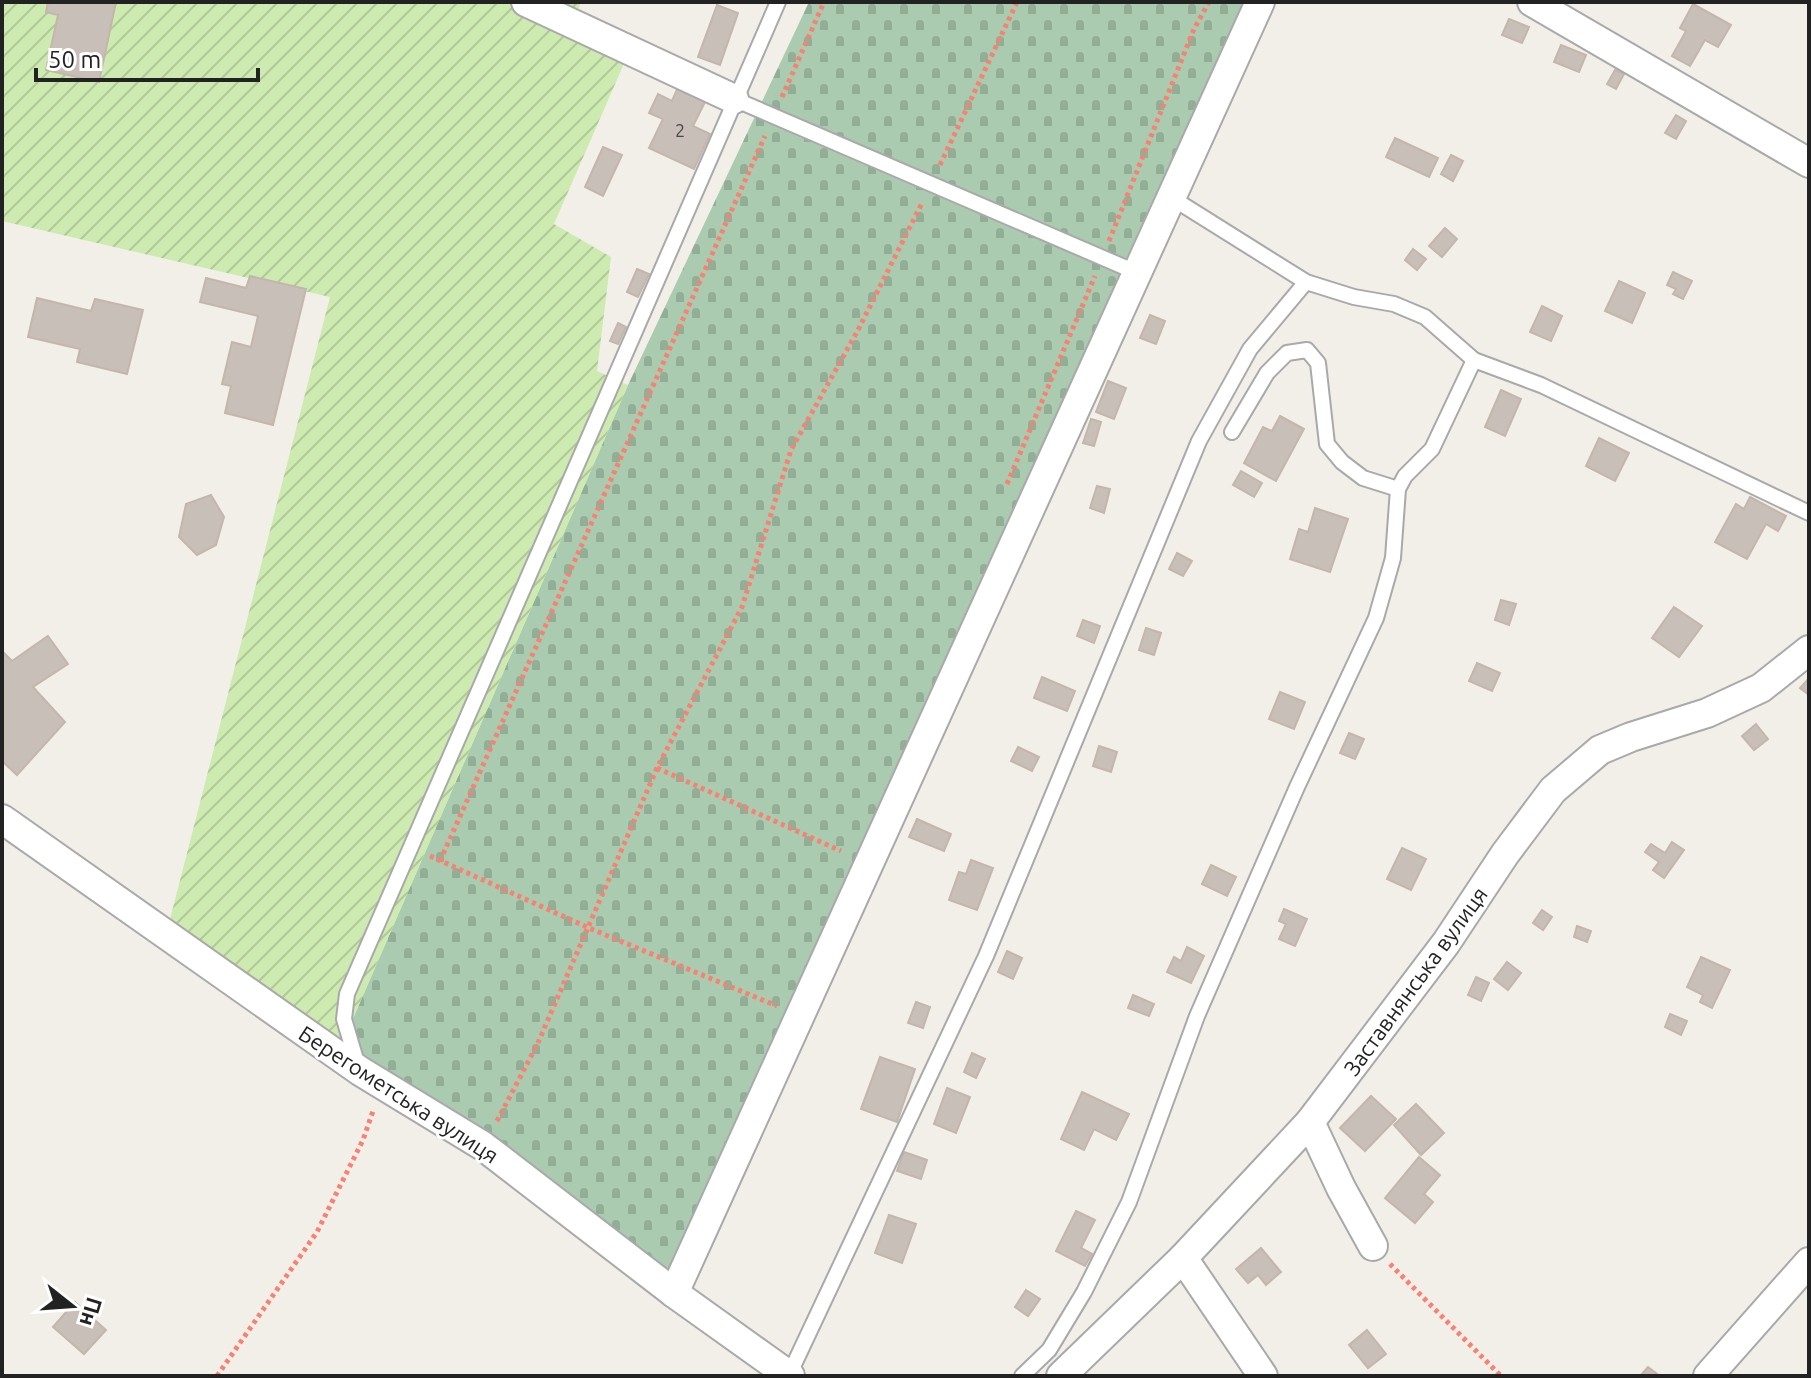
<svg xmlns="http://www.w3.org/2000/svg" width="1811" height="1378" font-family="Ubuntu,sans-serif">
  <defs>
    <pattern id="cemetery-stones" width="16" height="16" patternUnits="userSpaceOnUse" patternTransform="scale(2)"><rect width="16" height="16" fill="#aacbaf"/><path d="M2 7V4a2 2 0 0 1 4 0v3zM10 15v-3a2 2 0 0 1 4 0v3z" fill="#92ae96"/></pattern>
    <pattern id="garden-furrows" width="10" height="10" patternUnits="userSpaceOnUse" patternTransform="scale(2)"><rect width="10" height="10" fill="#cdebb0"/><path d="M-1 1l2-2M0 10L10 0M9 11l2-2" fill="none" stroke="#b0c997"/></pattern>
  </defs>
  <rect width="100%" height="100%" fill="#f2efe9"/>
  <polygon fill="url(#cemetery-stones)" points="809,2 1244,2 1123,266 671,1288 338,1053 628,385"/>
  <polygon fill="url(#garden-furrows)" points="2,2 581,2 576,15 633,43 554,224 611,257 597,371 628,385 338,1053 168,927 330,297 2,221"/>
  <g fill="#c7bfb8" stroke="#c4b6ab" stroke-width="2">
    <polygon points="48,2 116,2 99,82 46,70 58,15 46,12"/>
    <polygon points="1693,4 1731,25 1718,47 1705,40 1690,66 1672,56 1686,31 1680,28"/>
    <polygon points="717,5 738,13 720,65 698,57"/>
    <polygon points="1509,19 1529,27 1522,43 1502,35"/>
    <polygon points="1561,45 1586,55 1579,72 1554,62"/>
    <polygon points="1615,70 1624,74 1616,89 1607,84"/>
    <polygon points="678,87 706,100 693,126 710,134 694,169 649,148 663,119 649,113 658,94 672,101"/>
    <polygon points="1676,115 1686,121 1676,139 1665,133"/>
    <polygon points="1395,138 1438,158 1429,177 1386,157"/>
    <polygon points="603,147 622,155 603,196 585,187"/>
    <polygon points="1451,155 1463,161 1453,181 1441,174"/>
    <polygon points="1445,228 1457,239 1442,257 1429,246"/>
    <polygon points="1413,249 1426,259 1417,270 1405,260"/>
    <polygon points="637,269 649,274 638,297 627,292"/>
    <polygon points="1673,272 1692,281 1683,299 1673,294 1676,289 1667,285"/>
    <polygon points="250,276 306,289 273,425 225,413 231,386 222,384 232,342 251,347 258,316 200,302 206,278 246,288"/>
    <polygon points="1619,281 1645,293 1632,323 1605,311"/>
    <polygon points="37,298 91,311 95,299 143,310 127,374 77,362 80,349 28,337"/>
    <polygon points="1542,306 1562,316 1551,341 1530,332"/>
    <polygon points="1150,315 1165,321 1156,344 1140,338"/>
    <polygon points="618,323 626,327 618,344 610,341"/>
    <polygon points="1108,381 1126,388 1114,419 1096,412"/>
    <polygon points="1501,390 1521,399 1505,436 1485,427"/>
    <polygon points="1280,416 1304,429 1276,481 1244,463 1263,427 1272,431"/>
    <polygon points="1091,419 1101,422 1094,446 1083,443"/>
    <polygon points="1599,438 1629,453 1615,481 1586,466"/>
    <polygon points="1241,471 1262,483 1254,497 1233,485"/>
    <polygon points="1097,486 1110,489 1104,513 1090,508"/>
    <polygon points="211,495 224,517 216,545 197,555 179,537 186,504"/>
    <polygon points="1750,497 1786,516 1778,531 1766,524 1747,559 1715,542 1736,504 1744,509"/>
    <polygon points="1315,508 1348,519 1330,572 1290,559 1299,529 1308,532"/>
    <polygon points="1177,553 1192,561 1183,576 1169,569"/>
    <polygon points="1501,600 1516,604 1509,625 1495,620"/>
    <polygon points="1674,607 1702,626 1679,657 1652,638"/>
    <polygon points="1083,620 1100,626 1094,643 1077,636"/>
    <polygon points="1146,628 1161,633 1154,655 1139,650"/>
    <polygon points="48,636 68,664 33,687 65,722 17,775 2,761 2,651 12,661"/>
    <polygon points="1477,663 1500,673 1492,691 1469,681"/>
    <polygon points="1042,677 1075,691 1067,711 1034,698"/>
    <polygon points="1809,678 1809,695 1800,688"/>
    <polygon points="1280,692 1305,702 1294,729 1269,719"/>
    <polygon points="1756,724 1768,739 1754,750 1742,736"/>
    <polygon points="1349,733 1364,739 1355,759 1340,753"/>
    <polygon points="1099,746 1117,752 1111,772 1093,766"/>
    <polygon points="1018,747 1039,757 1032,771 1011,761"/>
    <polygon points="917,819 951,834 944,851 909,837"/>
    <polygon points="1672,842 1684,850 1664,878 1653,870 1659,862 1645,852 1651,844 1665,853"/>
    <polygon points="1402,848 1426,859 1411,890 1387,879"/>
    <polygon points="971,860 993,868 977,910 949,900 959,872 966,874"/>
    <polygon points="1211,865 1236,877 1227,896 1202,884"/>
    <polygon points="1284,909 1307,919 1295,946 1279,939 1286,924 1279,921"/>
    <polygon points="1542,910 1552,917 1543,930 1533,923"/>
    <polygon points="1577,926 1591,931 1587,942 1574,937"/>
    <polygon points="1187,947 1204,956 1191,983 1167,972 1174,957 1181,961"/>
    <polygon points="1007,951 1022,958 1013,979 998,972"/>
    <polygon points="1701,957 1730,970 1712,1008 1700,1002 1703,995 1687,987"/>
    <polygon points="1507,962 1521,973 1508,990 1494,979"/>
    <polygon points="1476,977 1489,983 1481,1001 1468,995"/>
    <polygon points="1133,995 1154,1004 1149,1016 1128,1008"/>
    <polygon points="916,1002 930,1007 923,1028 908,1023"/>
    <polygon points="1670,1014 1687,1021 1681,1035 1665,1027"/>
    <polygon points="972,1053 985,1059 976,1078 964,1072"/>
    <polygon points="880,1057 915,1069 897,1122 861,1109"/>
    <polygon points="947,1088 970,1097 956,1133 934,1124"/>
    <polygon points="1082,1092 1129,1114 1116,1140 1094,1129 1084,1150 1061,1139"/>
    <polygon points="1371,1096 1396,1119 1365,1151 1340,1128"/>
    <polygon points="1416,1104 1444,1133 1421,1155 1394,1125"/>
    <polygon points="904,1152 927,1160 921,1179 897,1171"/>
    <polygon points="1419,1157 1440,1175 1424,1194 1433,1202 1415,1223 1385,1198"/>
    <polygon points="1076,1211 1095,1220 1081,1248 1092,1254 1085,1266 1056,1251"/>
    <polygon points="889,1215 916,1224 902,1263 875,1253"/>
    <polygon points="1261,1248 1281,1272 1266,1285 1258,1275 1248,1283 1236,1269"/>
    <polygon points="1026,1290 1040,1299 1028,1316 1015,1307"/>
    <polygon points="75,1302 106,1330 84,1354 53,1327"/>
    <polygon points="1367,1330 1386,1354 1368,1368 1349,1345"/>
    <polygon points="1648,1367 1660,1376 1640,1376"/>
  </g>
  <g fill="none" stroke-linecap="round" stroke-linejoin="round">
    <defs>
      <g id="lane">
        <polyline points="734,99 1138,273"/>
        <polyline points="1172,198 1306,282 1354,297 1394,304 1425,317 1474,360 1541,385 1809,513"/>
        <polyline points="1232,432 1267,373 1287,353 1307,350 1318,363 1327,444 1342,462 1363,478 1398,489"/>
        <polyline points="357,1063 344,1019 347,994 778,2"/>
        <polyline points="789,1375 986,956 1199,441 1250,349 1306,282"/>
        <polyline points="1022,1376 1049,1350 1084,1292 1129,1202 1197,1016 1297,787 1376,618 1393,558 1398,489 1405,476 1432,449 1474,360"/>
      </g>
      <g id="street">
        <polyline points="526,2 734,99"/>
        <polyline points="1532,2 1809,163"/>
        <polyline points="2,819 360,1071 483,1146 674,1293 790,1376"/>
        <polyline points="1310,1122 1341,1188 1373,1246"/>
        <polyline points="1183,1258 1263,1376"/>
        <polyline points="674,1293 1260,2"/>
        <polyline points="1061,1376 1183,1258 1310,1122 1446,943 1505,854 1553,790 1600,750 1631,737 1707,713 1761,688 1809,650"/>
        <polyline points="1708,1376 1809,1262"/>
      </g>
    </defs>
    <use href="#lane" stroke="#a9a9a9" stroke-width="18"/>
    <use href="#street" stroke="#a9a9a9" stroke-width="32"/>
    <g stroke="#fa8072" stroke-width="5" stroke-dasharray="4 4" stroke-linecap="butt">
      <polyline points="782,97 824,2"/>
      <polyline points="940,165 1017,2"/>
      <polyline points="1109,241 1194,29 1209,2"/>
      <polyline points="1007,484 1095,276"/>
      <polyline points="657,768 841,851"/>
      <polyline points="430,856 589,928 777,1006"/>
      <polyline points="440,861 765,136"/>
      <polyline points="497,1121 537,1045 657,768 742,607 791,450 858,330 922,203"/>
      <polyline points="1390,1264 1501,1376"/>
      <polyline points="217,1376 317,1232 363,1140 373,1111"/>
    </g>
    <use href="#lane" stroke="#fff" stroke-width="14"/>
    <use href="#street" stroke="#fff" stroke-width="28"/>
  </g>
  <g text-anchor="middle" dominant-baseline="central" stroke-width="6" stroke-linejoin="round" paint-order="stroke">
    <g font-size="18" fill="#4b4948">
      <text x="680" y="130">2</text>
    </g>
    <g font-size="22" fill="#222" stroke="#fff">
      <text transform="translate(1415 981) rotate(-54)">Заставнянська вулиця</text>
      <text transform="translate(399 1094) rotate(33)">Берегометська вулиця</text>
    </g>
  </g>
  <rect width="1811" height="1378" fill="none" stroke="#222222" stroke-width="8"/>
  <g transform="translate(72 1306) rotate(107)" stroke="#ffffff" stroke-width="6" paint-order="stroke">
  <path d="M0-6L14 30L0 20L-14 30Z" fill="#222222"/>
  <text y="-12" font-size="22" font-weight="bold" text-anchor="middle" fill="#222222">Пн</text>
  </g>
  <path d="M36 68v12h222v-12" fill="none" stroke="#222222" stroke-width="4"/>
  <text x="48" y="68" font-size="24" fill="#222222" stroke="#ffffff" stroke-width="6" paint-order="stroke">50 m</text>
</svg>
